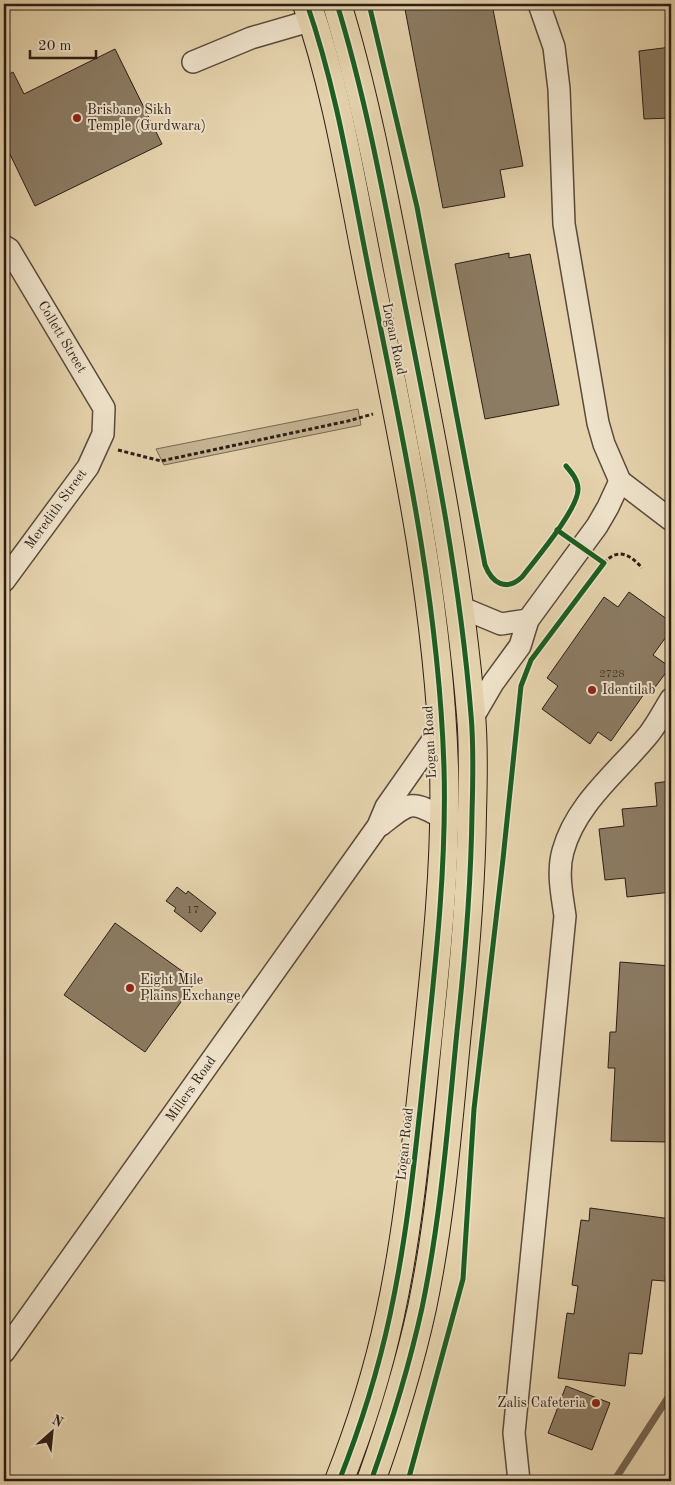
<svg xmlns="http://www.w3.org/2000/svg" width="675" height="1485" font-family="'Old Standard TT',serif">
  <rect width="100%" height="100%" fill="#e5d3ad"/>
  <filter id="stains"><feTurbulence type="fractalNoise" baseFrequency=".004" numOctaves="4"/><feColorMatrix values="0 0 0 0 .2 0 0 0 0 .09 0 0 0 0 .02 0 0 0 .5 -.17"/></filter>
  <radialGradient id="worn" r=".72"><stop offset=".6" stop-color="#630" stop-opacity="0"/><stop offset="1" stop-color="#630" stop-opacity=".3"/></radialGradient>
  <polygon fill="#c5b493" stroke="#786854" points="358,409 361,425 164,465 156,449"/>
  <g fill="none" stroke-linecap="round" stroke-linejoin="round">
    <polyline stroke="#756551" stroke-width="7" points="614,1481 671,1393"/>
  </g>
  <g fill="#8c7c64" stroke="#2b1d15">
    <polygon points="404,4 492,4 523,166 500,170 505,197 443,208"/>
    <polygon points="671,47 671,118 644,119 639,51"/>
    <polygon points="115,49 162,144 35,206 4,142 4,77 13,72 24,94"/>
    <polygon points="509,253 509,258 530,254 559,405 485,419 455,264"/>
    <polygon points="629,592 671,622 671,630 653,655 670,667 653,690 649,687 611,741 598,732 590,744 542,709 558,686 547,678 604,597 618,607"/>
    <polygon points="668,746 671,746 671,771"/>
    <polygon points="671,781 671,892 627,897 625,878 605,880 599,829 624,826 622,809 657,806 655,783"/>
    <polygon points="177,887 186,894 188,891 216,913 201,932 174,911 176,908 166,901"/>
    <polygon points="115,923 196,981 145,1052 64,995"/>
    <polygon points="620,962 671,966 671,1142 611,1141 615,1068 608,1068 610,1032 616,1032"/>
    <polygon points="590,1208 671,1219 671,1232 665,1281 652,1280 642,1354 629,1353 625,1386 558,1378 567,1313 574,1314 578,1286 572,1285 581,1220 589,1221"/>
    <polygon points="566,1386 610,1403 592,1450 548,1433"/>
  </g>
  <g fill="none" stroke-linecap="round" stroke-linejoin="round">
    <defs>
      <g id="minor">
        <polyline points="539,4 554,47 559,89 564,224 598,423 604,444 620,481 671,520"/>
        <polyline points="193,62 251,38 313,20"/>
        <polyline points="4,246 9,249 104,408 103,434 88,467 4,581"/>
        <polyline points="460,607 501,624 528,620"/>
        <polyline points="472,719 493,683 520,646 528,620 597,526 608,507 620,481"/>
        <path d="M 381,825 C 410,802 411,799 444,819"/>
        <polyline points="4,1352 378,826 386,807 442,727"/>
        <path d="M 519,1481 L 514,1433 L 565,916 C 562,895 557,872 563,851 C 576,803 619,771 649,734 C 657,724 664,710 671,699"/>
      </g>
      <g id="major">
        <path d="M 307,4 C 339,96 353,195 373,291 C 405,448 439,606 444,768 C 447,876 433,984 422,1091 C 414,1166 406,1241 390,1315 C 378,1371 360,1428 339,1481"/>
        <path d="M 337,4 C 367,102 385,204 405,305 C 432,441 460,577 471,715 C 474,747 473,780 472,813 C 471,886 465,958 457,1031 C 448,1123 441,1217 422,1308 C 409,1367 391,1425 371,1481"/>
      </g>
    </defs>
    <use href="#minor" stroke="#5a4a3b" stroke-width="24"/>
    <use href="#major" stroke="#2b1d15" stroke-width="30"/>
    <g stroke="#2b1d15" stroke-width="3" stroke-dasharray="4 2.5" stroke-linecap="butt">
      <polyline points="118,450 161,461 348,421 373,414"/>
      <path d="M 604,563 C 618,547 631,555 642,568"/>
    </g>
    <use href="#minor" stroke="#eee2ca" stroke-width="21"/>
    <use href="#major" stroke="#e5d3ad" stroke-width="28"/>
    <defs>
      <g id="cycleway">
        <path d="M 307,4 C 339,96 353,195 373,291 C 405,448 439,606 444,768 C 447,876 433,984 422,1091 C 414,1166 406,1241 390,1315 C 378,1371 360,1428 339,1481"/>
        <path d="M 337,4 C 367,102 385,204 405,305 C 432,441 460,577 471,715 C 474,747 473,780 472,813 C 471,886 465,958 457,1031 C 448,1123 441,1217 422,1308 C 409,1367 391,1425 371,1481"/>
        <path d="M 369,4 L 417,207 L 485,565 C 492,583 506,592 522,577 C 535,560 579,508 578,489 C 578,480 572,473 566,466"/>
        <polyline points="408,1481 463,1279 474,1109 503,859 521,686 531,660 604,563 557,530"/>
      </g>
    </defs>
    <use href="#cycleway" stroke="#eee2ca" stroke-width="8"/>
    <use href="#cycleway" stroke="#1b5e20" stroke-width="5"/>
  </g>
  <g fill="#8f2418" stroke="#eee2ca" stroke-width="2">
    <circle cx="77" cy="118" r="5"/>
    <circle cx="592" cy="690" r="5"/>
    <circle cx="130" cy="988" r="5"/>
    <circle cx="596" cy="1403" r="5"/>
  </g>
  <g text-anchor="middle" dominant-baseline="central" stroke-width="4" stroke-linejoin="round" paint-order="stroke">
    <g font-size="11" fill="#433529">
      <text x="612" y="674">2728</text>
      <text x="193" y="910">17</text>
    </g>
    <g font-size="14" fill="#2b1d15" stroke="#eee2ca" text-anchor="start">
      <text x="87" y="110">Brisbane Sikh<tspan x="87" dy="16">Temple (Gurdwara)</tspan></text>
      <text x="602" y="690">Identilab</text>
      <text x="140" y="980">Eight Mile<tspan x="140" dy="16">Plains Exchange</tspan></text>
      <text x="586" y="1403" text-anchor="end">Zalis Cafeteria</text>
    </g>
    <g font-size="14" fill="#2b1d15" stroke="#eee2ca">
      <text transform="translate(62 337) rotate(59)">Collett Street</text>
      <text transform="translate(394 339) rotate(78)">Logan Road</text>
      <text transform="translate(56 509) rotate(-54)">Meredith Street</text>
      <text transform="translate(430 742) rotate(-93)">Logan Road</text>
      <text transform="translate(191 1089) rotate(-55)">Millers Road</text>
      <text transform="translate(405 1144) rotate(-84)">Logan Road</text>
    </g>
  </g>
  <rect width="675" height="1485" fill="none" stroke="#e5d3ad" stroke-width="20"/>
  <rect x="5" y="5" width="665" height="1475" fill="none" stroke="#2b1d15" stroke-width="2.5"/>
  <rect x="10" y="10" width="655" height="1465" fill="none" stroke="#2b1d15"/>
  <g transform="translate(52 1432) rotate(27)" stroke="#eee2ca" stroke-width="4" paint-order="stroke">
  <path d="M0-4L9 19L0 12L-9 19Z" fill="#2b1d15"/>
  <text y="-8" font-size="14" font-weight="bold" text-anchor="middle" fill="#2b1d15">N</text>
  </g>
  <path d="M30 50v8h66v-8" fill="none" stroke="#2b1d15" stroke-width="2.5"/>
  <text x="38" y="50" font-size="15" fill="#2b1d15" stroke="#eee2ca" stroke-width="4" paint-order="stroke">20 m</text>
  <rect width="100%" height="100%" filter="url(#stains)"/>
  <rect width="100%" height="100%" fill="url(#worn)"/>
</svg>
